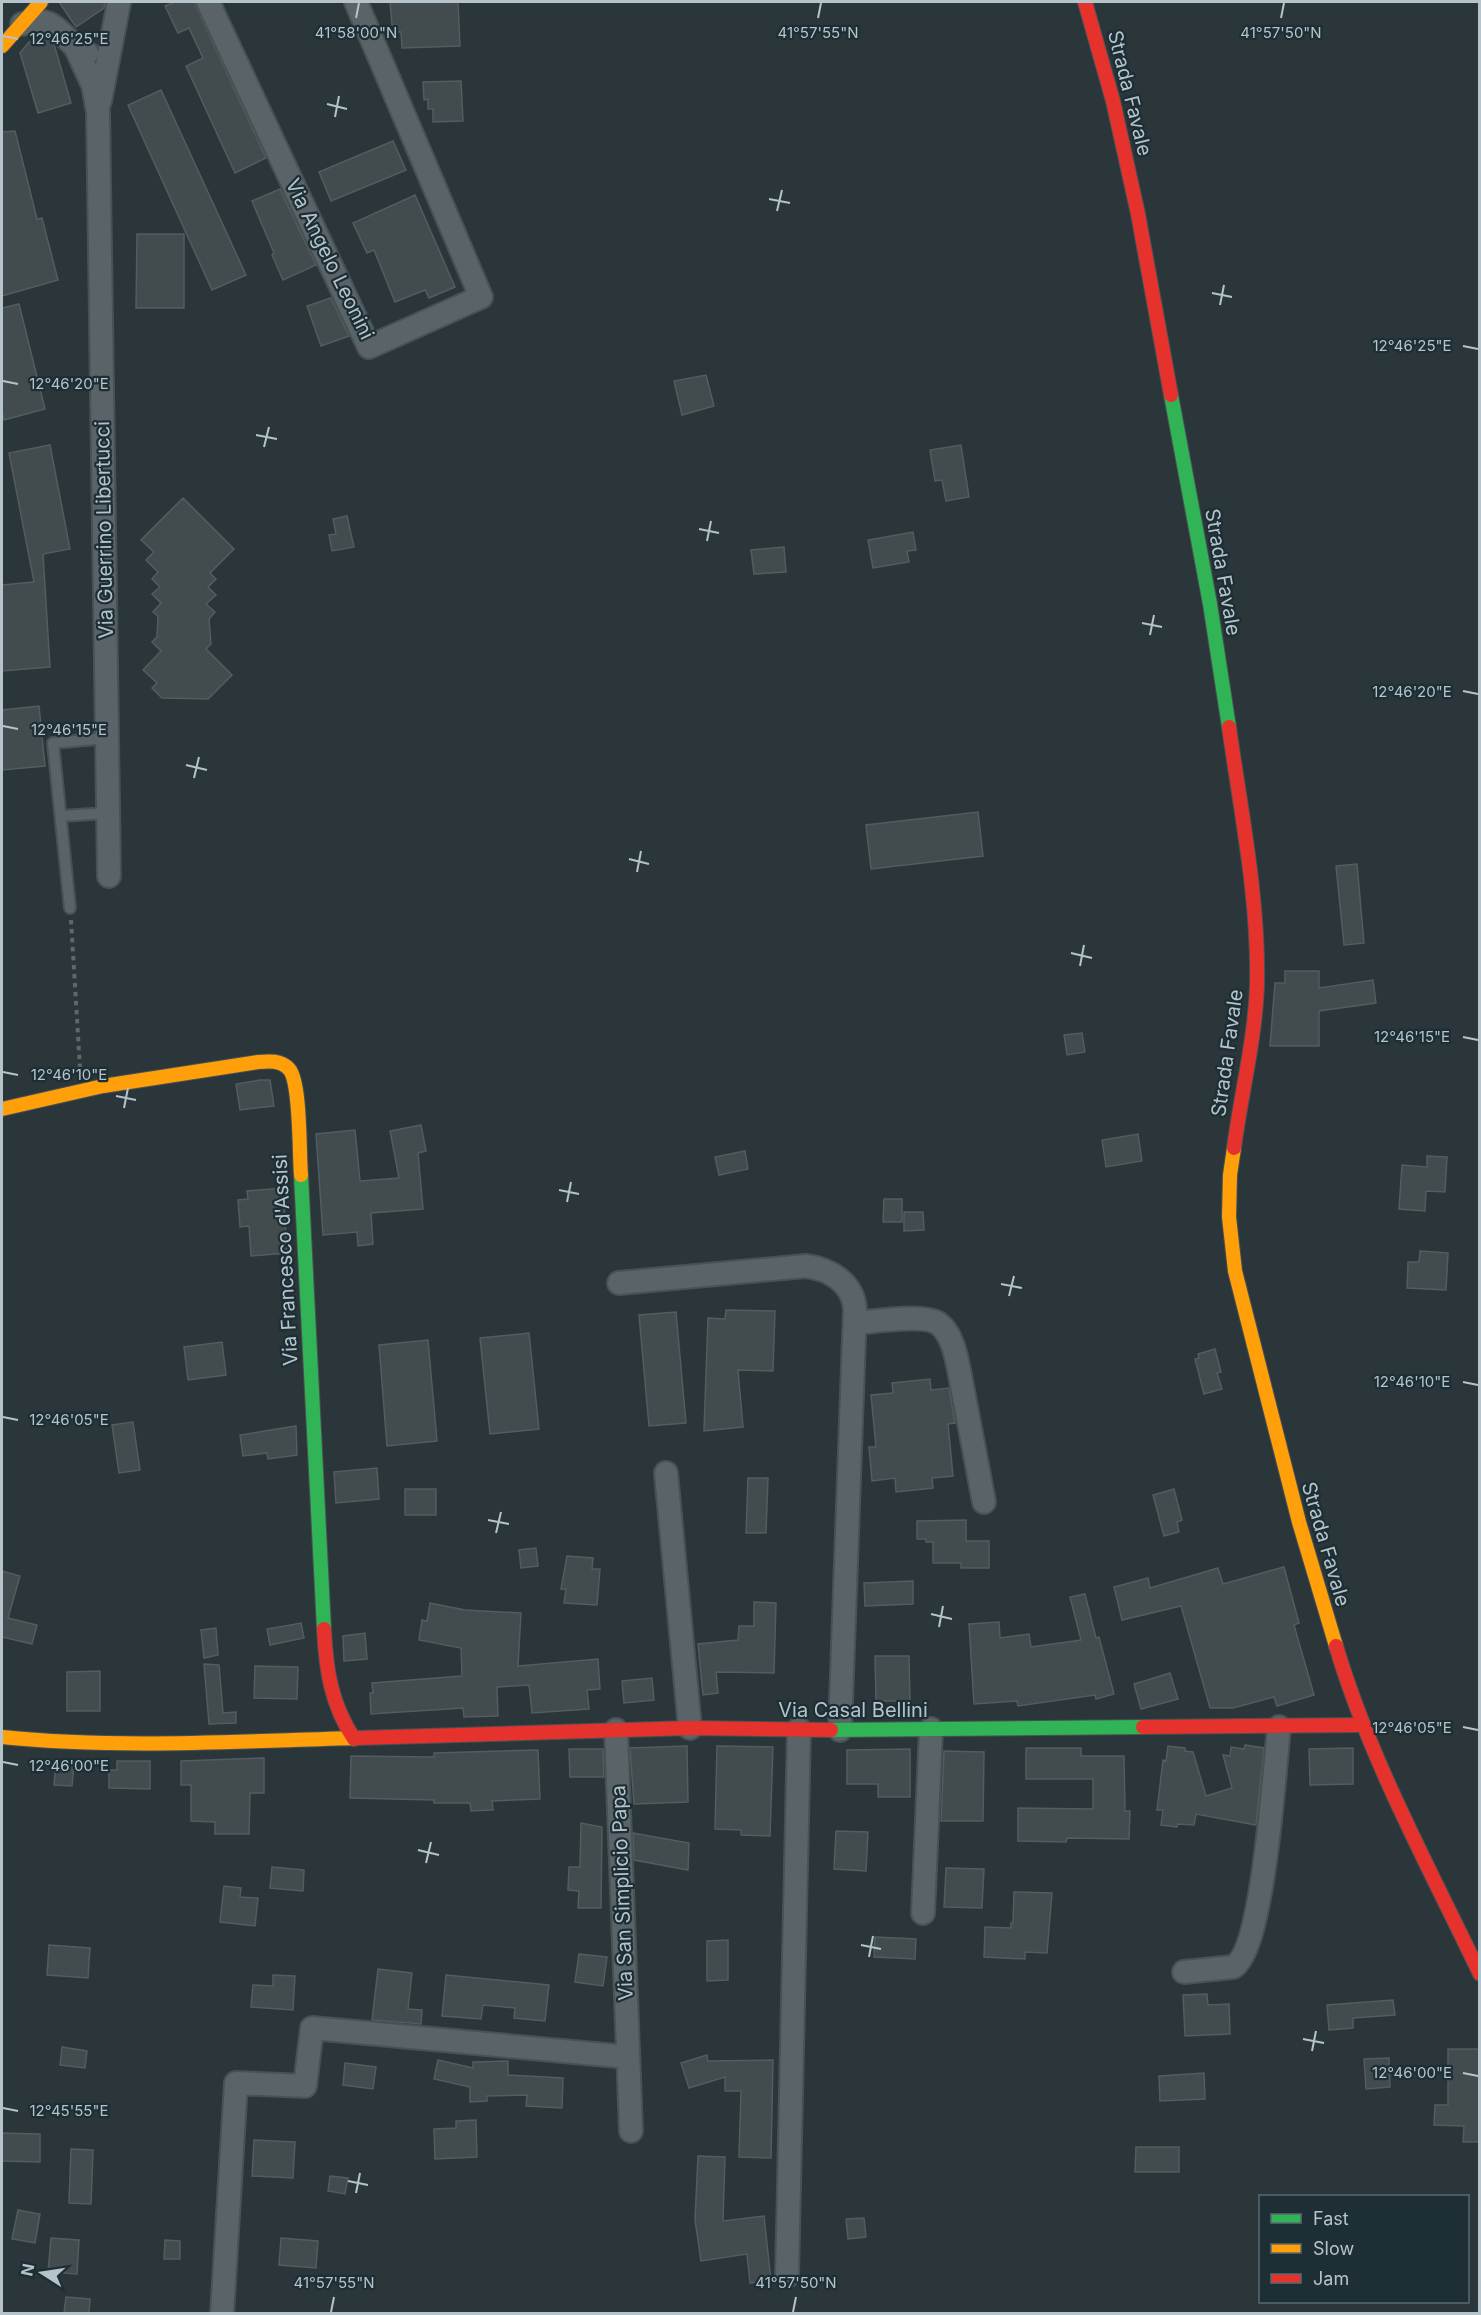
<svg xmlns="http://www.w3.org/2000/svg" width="1481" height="2315" font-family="Inter,sans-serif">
  <rect width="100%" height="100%" fill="#2a3639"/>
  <g fill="#424c4f" stroke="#525c61" stroke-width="1.5">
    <polygon points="59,2 105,2 104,8 76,27"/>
    <polygon points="175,2 194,2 266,158 235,173 186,66 203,58 189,28 178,33 165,6"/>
    <polygon points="390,2 458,2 460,46 402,48 401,32 397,32 396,25 392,25"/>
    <polygon points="46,37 54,44 71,103 38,113 20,53 29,42"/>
    <polygon points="461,81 463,121 433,122 433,109 428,109 428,99 424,100 423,82"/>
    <polygon points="161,90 246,275 212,290 128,105"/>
    <polygon points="15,131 37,219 42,218 58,280 2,296 2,132"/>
    <polygon points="393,141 406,170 331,201 319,172"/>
    <polygon points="280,189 316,265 283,280 272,255 274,253 252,201"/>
    <polygon points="415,195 455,287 429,298 425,290 395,302 374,250 367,253 353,223"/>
    <polygon points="137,234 184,234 184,308 136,308"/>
    <polygon points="331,298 349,336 321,346 307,306"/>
    <polygon points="19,304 45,409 4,420 2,408 2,308"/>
    <polygon points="706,375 714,406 682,415 674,381"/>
    <polygon points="50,445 70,549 43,554 50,667 2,671 2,585 34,582 9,453"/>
    <polygon points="961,445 969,497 946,501 942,480 935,481 930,450"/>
    <polygon points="183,498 234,549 210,573 216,579 208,587 216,595 206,604 215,612 209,619 211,644 206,649 232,675 208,699 162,698 152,688 157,683 143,670 161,651 152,642 157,637 158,616 153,612 161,603 152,594 160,587 152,579 158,572 146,560 154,552 141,540"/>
    <polygon points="347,516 354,547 332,551 329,535 336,534 333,519"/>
    <polygon points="913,532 916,550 907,551 909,562 873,568 868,540"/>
    <polygon points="784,547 786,572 754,574 751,550"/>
    <polygon points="39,706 45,766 2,770 2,710"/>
    <polygon points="978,812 983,856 871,869 866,825"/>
    <polygon points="1357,864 1364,943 1344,945 1336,866"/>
    <polygon points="1285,971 1319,971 1319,988 1373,980 1376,1003 1319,1011 1319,1046 1270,1046 1275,983 1285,983"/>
    <polygon points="1082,1033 1085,1052 1067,1055 1064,1035"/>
    <polygon points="260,1080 270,1080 274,1106 240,1110 236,1084"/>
    <polygon points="421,1125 426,1151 418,1153 423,1209 371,1213 373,1244 358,1246 357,1232 323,1235 316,1134 355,1130 360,1181 399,1178 390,1131"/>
    <polygon points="1138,1134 1142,1161 1106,1167 1102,1140"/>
    <polygon points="745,1151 748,1169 719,1175 715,1157"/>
    <polygon points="1427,1156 1447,1157 1445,1192 1426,1191 1425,1211 1399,1209 1402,1165 1427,1167"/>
    <polygon points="283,1188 287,1253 251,1256 249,1226 240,1227 238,1200 248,1199 247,1191"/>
    <polygon points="884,1199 902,1199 902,1222 883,1222"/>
    <polygon points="904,1212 923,1212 924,1230 904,1231"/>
    <polygon points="1420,1251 1448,1253 1446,1290 1407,1288 1408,1262 1419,1262"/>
    <polygon points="726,1310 775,1311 773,1371 738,1370 743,1427 704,1431 708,1318 725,1319"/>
    <polygon points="676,1312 686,1423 649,1426 639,1315"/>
    <polygon points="529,1333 539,1429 490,1434 480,1338"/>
    <polygon points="428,1340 437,1441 387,1446 379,1345"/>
    <polygon points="222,1342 226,1375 188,1380 184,1347"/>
    <polygon points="1215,1349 1221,1372 1217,1373 1222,1389 1204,1394 1195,1359 1199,1358 1198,1354"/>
    <polygon points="930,1379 931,1390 949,1388 955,1423 948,1424 953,1476 932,1478 933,1488 896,1492 895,1478 872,1481 869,1447 876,1447 871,1395 893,1393 892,1383"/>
    <polygon points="133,1422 140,1470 119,1473 112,1425"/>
    <polygon points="296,1426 297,1455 268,1459 267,1453 243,1456 240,1435"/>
    <polygon points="377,1468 379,1499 336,1503 334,1472"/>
    <polygon points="748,1478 768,1478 766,1533 746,1533"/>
    <rect x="405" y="1489" width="31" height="26"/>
    <polygon points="1174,1489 1182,1520 1177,1522 1179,1532 1164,1536 1153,1495"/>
    <polygon points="966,1520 966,1541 989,1541 989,1568 961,1568 961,1563 933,1563 933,1542 926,1542 926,1539 917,1539 917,1521"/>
    <polygon points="536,1548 538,1566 521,1568 519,1550"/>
    <polygon points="567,1556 593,1558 592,1569 600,1569 597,1605 564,1603 566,1589 561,1589"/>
    <polygon points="1284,1567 1299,1623 1294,1625 1314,1695 1277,1706 1274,1697 1233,1708 1210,1708 1181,1606 1122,1620 1114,1587 1148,1578 1150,1588 1218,1568 1223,1584"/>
    <polygon points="2,1571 20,1576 8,1618 37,1625 32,1644 2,1637"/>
    <polygon points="913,1581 913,1604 865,1606 864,1583"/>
    <polygon points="1085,1594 1096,1638 1099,1637 1114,1694 1096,1699 1095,1695 1018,1706 1017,1701 974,1704 969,1624 999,1622 1000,1638 1029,1634 1031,1647 1081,1640 1070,1597"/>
    <polygon points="754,1602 776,1603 774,1673 716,1672 718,1693 703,1695 698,1644 738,1640 739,1626 754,1626"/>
    <polygon points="430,1603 465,1610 521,1613 518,1666 598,1659 600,1689 587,1690 589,1709 532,1713 529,1685 497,1687 498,1716 464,1717 463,1708 371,1714 370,1693 373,1693 372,1683 462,1676 461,1648 419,1640 422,1620 427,1621"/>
    <polygon points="301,1623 304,1638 270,1645 267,1629"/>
    <polygon points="216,1628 218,1655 204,1658 201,1630"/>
    <polygon points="365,1633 367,1659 344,1661 343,1636"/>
    <polygon points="875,1656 909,1656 910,1701 876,1701"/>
    <polygon points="204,1664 219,1665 223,1713 236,1712 236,1723 209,1724"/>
    <polygon points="255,1666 298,1667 297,1699 254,1698"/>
    <polygon points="100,1671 100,1711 67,1711 67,1672"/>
    <polygon points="1170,1673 1178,1699 1141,1709 1134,1684"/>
    <polygon points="652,1678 654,1700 624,1703 622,1681"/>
    <polygon points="1245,1745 1264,1748 1256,1825 1196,1814 1194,1825 1178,1824 1177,1827 1161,1825 1163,1810 1157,1810 1163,1760 1166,1761 1168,1746 1185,1748 1185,1751 1193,1752 1206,1796 1232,1788 1223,1755 1230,1756 1231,1747 1244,1749"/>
    <polygon points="687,1746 688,1802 634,1804 630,1748"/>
    <polygon points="717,1746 773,1747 770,1836 741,1835 741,1830 715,1829"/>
    <polygon points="1026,1748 1081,1748 1081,1756 1124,1756 1125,1811 1130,1811 1129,1839 1067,1838 1066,1842 1018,1841 1018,1808 1093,1809 1093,1779 1026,1779"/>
    <polygon points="1353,1748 1353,1784 1310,1785 1309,1749"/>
    <polygon points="569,1749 603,1749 604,1777 570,1777"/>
    <polygon points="910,1749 910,1797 878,1797 878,1784 847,1784 847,1750"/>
    <polygon points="538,1750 540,1799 492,1801 493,1810 471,1811 470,1803 434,1803 434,1800 350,1798 351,1756 434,1757 434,1753"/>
    <polygon points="944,1751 984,1752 983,1821 941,1821"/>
    <polygon points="264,1758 264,1793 250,1793 249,1834 215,1834 215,1822 191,1821 191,1785 181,1785 181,1761"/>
    <polygon points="117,1761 150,1761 150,1789 109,1788 109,1770 117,1770"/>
    <polygon points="56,1763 74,1765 72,1786 54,1785"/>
    <polygon points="581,1823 602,1827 601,1908 578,1908 579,1891 568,1890 569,1867 580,1867"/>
    <polygon points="836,1831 868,1832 866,1871 834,1869"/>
    <polygon points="633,1833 689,1843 688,1870 634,1860"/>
    <polygon points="272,1867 304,1870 303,1891 270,1888"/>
    <polygon points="946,1868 984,1869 982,1908 944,1907"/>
    <polygon points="224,1886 241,1888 240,1897 258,1898 255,1926 220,1922"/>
    <polygon points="1014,1892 1052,1893 1047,1953 1025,1952 1025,1959 984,1957 985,1927 1011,1928 1011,1923 1013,1923"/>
    <polygon points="875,1937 916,1939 915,1959 874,1957"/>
    <polygon points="728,1940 728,1980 707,1981 707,1941"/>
    <polygon points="49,1945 90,1948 88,1978 47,1975"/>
    <polygon points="579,1954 607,1957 603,1986 575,1982"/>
    <polygon points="378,1969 412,1973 408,2009 422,2010 421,2024 372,2020"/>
    <polygon points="273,1975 295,1976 293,2010 251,2007 253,1985 273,1986"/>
    <polygon points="446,1975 549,1985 545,2021 514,2018 515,2008 483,2005 481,2019 442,2016"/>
    <polygon points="1207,1994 1208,2005 1229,2004 1230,2034 1185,2036 1183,1995"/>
    <polygon points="1393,2000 1395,2015 1353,2018 1353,2028 1329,2030 1327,2005"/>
    <polygon points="62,2047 87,2051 85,2068 60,2065"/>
    <polygon points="1448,2049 1479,2049 1479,2142 1463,2142 1464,2126 1434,2125 1435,2105 1448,2105"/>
    <polygon points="707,2055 708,2061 773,2060 771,2158 739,2157 741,2091 725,2091 725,2077 689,2088 681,2063"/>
    <polygon points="1389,2058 1390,2087 1366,2089 1364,2059"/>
    <polygon points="438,2060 473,2068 473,2062 508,2061 508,2075 563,2078 562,2108 526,2106 527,2095 487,2096 487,2101 470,2102 470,2087 434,2079"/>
    <polygon points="345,2063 376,2067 373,2089 343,2085"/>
    <polygon points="1204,2073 1205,2099 1160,2101 1159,2076"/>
    <polygon points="476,2120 477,2157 435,2159 434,2129 456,2128 456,2121"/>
    <polygon points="2,2133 40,2134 40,2162 2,2161"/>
    <polygon points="254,2140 295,2142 293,2178 252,2176"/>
    <polygon points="1136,2147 1179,2147 1179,2172 1135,2172"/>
    <polygon points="71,2149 93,2150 91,2204 69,2203"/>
    <polygon points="698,2156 725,2157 723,2221 764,2216 771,2281 750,2283 747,2254 701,2261 695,2220"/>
    <polygon points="330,2176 348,2178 345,2194 328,2191"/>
    <polygon points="18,2210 40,2214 35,2243 12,2239"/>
    <polygon points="864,2218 866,2237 848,2239 846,2219"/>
    <polygon points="51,2238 79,2240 77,2274 48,2272"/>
    <polygon points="281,2238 318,2241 316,2268 279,2265"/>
    <polygon points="165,2240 180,2241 180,2259 164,2259"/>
    <polygon points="66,2297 90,2299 89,2313 64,2313"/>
  </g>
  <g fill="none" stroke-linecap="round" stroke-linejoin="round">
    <defs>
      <g id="lane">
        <polyline points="61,816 108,813"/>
        <polyline points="70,908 53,743 107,738"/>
      </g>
      <g id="street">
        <polyline points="208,2 369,347 481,297 356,2"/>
        <path d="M 22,24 C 59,12 60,42 87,53"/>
        <polyline points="75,46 93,85 98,112 109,876"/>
        <polyline points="100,101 119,2"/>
        <path d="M 619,1283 L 806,1266 C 830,1269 853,1283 855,1309 L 840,1730"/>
        <path d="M 855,1323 C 873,1322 925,1313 939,1324 C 952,1334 956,1355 959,1370 L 984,1502"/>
        <polyline points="666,1473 690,1728"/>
        <polyline points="616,1730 631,2131"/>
        <polyline points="923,1913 931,1729"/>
        <path d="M 1184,1972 L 1233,1967 C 1263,1951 1275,1766 1279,1727"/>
        <polyline points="787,2276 799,1729"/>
        <polyline points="222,2314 236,2083 305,2086 312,2028 628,2057"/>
      </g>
      <g id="fast">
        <polyline points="1171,395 1210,604 1229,727"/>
        <polyline points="301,1175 324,1629"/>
        <polyline points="831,1730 1143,1727"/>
      </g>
      <g id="slow">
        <polyline points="2,46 41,2"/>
        <path d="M 2,1109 L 103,1086 L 258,1062 C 269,1061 281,1060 289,1069 C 301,1082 299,1154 301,1175"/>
        <polyline points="1234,1148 1230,1175 1229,1217 1235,1271 1299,1522 1336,1646"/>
        <path d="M 2,1737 C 120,1749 240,1741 358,1738"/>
      </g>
      <g id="jam">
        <polyline points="1085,2 1113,101 1138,214 1171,395"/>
        <path d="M 1229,727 C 1241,813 1259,899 1257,986 C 1255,1040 1241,1094 1234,1148"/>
        <path d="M 324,1629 C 326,1670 331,1704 354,1739"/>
        <path d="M 1336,1646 C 1370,1760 1429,1867 1480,1974"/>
        <polyline points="1143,1727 1363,1725"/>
        <polyline points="358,1738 690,1728 831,1730"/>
      </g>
    </defs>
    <use href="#lane" stroke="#485154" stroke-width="14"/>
    <use href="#street" stroke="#485154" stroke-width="26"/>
    <use href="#fast" stroke="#485154" stroke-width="16"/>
    <use href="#slow" stroke="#485154" stroke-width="16"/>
    <use href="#jam" stroke="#485154" stroke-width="16"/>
    <polyline stroke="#5e686a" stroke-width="4" stroke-dasharray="4.5 4.5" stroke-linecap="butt" points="71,920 80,1068"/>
    <use href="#lane" stroke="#5a6367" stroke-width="10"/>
    <use href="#street" stroke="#5a6367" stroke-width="22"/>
    <use href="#fast" stroke="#30b455" stroke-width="14"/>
    <use href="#slow" stroke="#ff9f0a" stroke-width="14"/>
    <use href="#jam" stroke="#e5322d" stroke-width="14"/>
  </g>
  <path fill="none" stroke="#b4c4ca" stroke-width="2" d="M 356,18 L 359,3M 818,18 L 821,3M 1281,18 L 1284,3M 3,36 L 18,39M 327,104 L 347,109M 335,117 L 339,96M 769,199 L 790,203M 777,211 L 782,190M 1212,293 L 1232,297M 1220,305 L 1224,285M 1463,346 L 1478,349M 3,381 L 18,384M 256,435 L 277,439M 264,447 L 269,427M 699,529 L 719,533M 707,541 L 711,521M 1142,623 L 1162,627M 1150,635 L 1154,615M 1463,691 L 1478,694M 3,726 L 18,729M 186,765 L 207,770M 194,778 L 199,757M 629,859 L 649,864M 637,872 L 641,851M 1071,953 L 1092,958M 1080,966 L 1084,945M 1463,1037 L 1478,1040M 3,1072 L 18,1075M 116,1096 L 136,1100M 124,1108 L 128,1088M 559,1190 L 579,1194M 567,1202 L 571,1182M 1001,1284 L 1022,1288M 1009,1296 L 1014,1276M 1463,1382 L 1478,1385M 3,1417 L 18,1420M 488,1520 L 509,1524M 496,1533 L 501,1512M 931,1614 L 952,1619M 939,1627 L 943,1606M 1463,1727 L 1478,1730M 3,1762 L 18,1765M 418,1850 L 439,1855M 426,1863 L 431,1842M 861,1945 L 881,1949M 869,1957 L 873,1936M 1303,2039 L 1324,2043M 1312,2051 L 1316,2031M 1463,2073 L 1478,2076M 3,2108 L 18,2111M 348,2181 L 368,2185M 356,2193 L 360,2173M 331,2312 L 334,2297M 793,2312 L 796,2297"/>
  <g text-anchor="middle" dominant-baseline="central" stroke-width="4.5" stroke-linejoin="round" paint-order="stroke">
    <g font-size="20" fill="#b4c4ca" stroke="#1d2e34">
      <text transform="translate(1130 93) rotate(76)">Strada Favale</text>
      <text transform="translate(330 259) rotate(64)">Via Angelo Leonini</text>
      <text transform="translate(104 530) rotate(-91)">Via Guerrino Libertucci</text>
      <text transform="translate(1223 572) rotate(80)">Strada Favale</text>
      <text transform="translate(1227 1053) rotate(-82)">Strada Favale</text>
      <text transform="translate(285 1260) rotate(-93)">Via Francesco d'Assisi</text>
      <text transform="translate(1326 1544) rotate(74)">Strada Favale</text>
      <text x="853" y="1710">Via Casal Bellini</text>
      <text transform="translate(622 1893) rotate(-92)">Via San Simplicio Papa</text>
    </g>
  </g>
  <g font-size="15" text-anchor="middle" fill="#b4c4ca" stroke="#1d2e34" stroke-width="4.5" stroke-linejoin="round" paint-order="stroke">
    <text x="356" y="38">41°58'00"N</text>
    <text x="818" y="38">41°57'55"N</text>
    <text x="1281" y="38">41°57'50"N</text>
    <text x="69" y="44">12°46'25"E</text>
    <text x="1412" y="351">12°46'25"E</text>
    <text x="69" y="389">12°46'20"E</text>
    <text x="1412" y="697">12°46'20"E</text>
    <text x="69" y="735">12°46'15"E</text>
    <text x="1412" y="1042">12°46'15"E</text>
    <text x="69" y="1080">12°46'10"E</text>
    <text x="1412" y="1387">12°46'10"E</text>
    <text x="69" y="1425">12°46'05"E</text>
    <text x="1412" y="1733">12°46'05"E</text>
    <text x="69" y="1771">12°46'00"E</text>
    <text x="1412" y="2078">12°46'00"E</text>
    <text x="69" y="2116">12°45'55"E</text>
    <text x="334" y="2288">41°57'55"N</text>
    <text x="796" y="2288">41°57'50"N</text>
  </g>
  <rect width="1481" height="2315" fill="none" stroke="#b4c4ca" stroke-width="6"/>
  <rect x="1259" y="2195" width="210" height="108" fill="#1d2e34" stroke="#596a70" stroke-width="1.5"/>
  <rect x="1271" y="2214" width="30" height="9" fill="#30b455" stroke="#596a70" stroke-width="1.5"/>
  <text x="1313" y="2225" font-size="18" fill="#b4c4ca">Fast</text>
  <rect x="1271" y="2244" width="30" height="9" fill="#ff9f0a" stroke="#596a70" stroke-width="1.5"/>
  <text x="1313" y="2255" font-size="18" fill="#b4c4ca">Slow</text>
  <rect x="1271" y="2274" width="30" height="9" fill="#e5322d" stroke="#596a70" stroke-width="1.5"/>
  <text x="1313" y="2285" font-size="18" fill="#b4c4ca">Jam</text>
  <g transform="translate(42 2273) rotate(282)" stroke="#1d2e34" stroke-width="4.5" paint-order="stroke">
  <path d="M0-4.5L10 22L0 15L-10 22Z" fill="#b4c4ca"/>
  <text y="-9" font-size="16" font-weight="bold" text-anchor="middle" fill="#b4c4ca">N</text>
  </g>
</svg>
